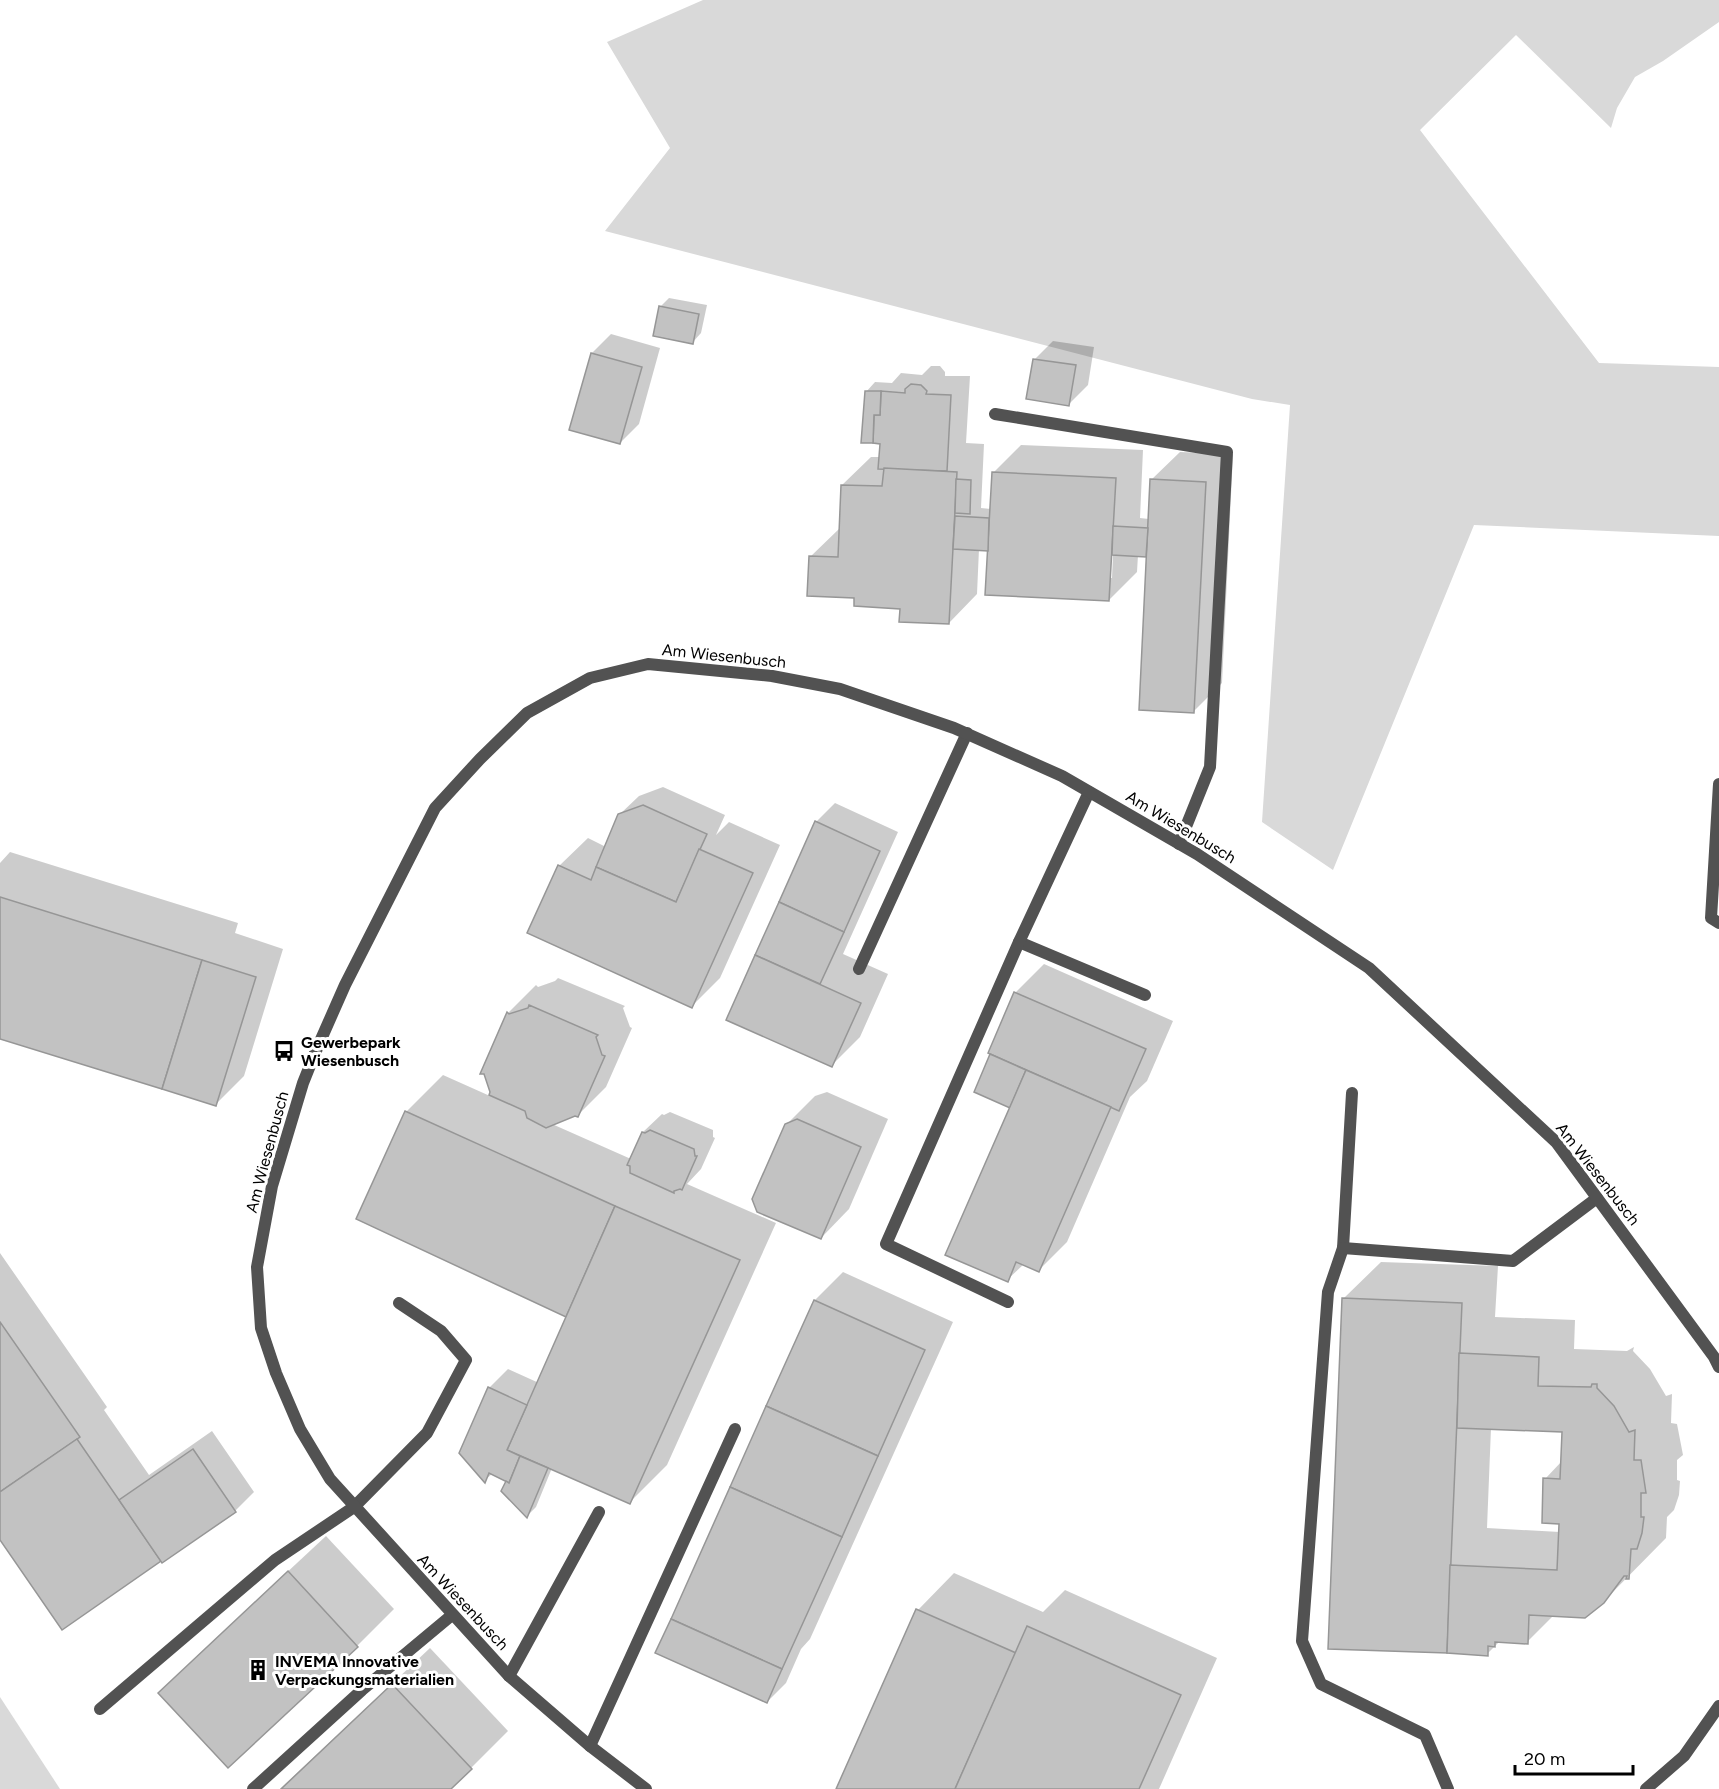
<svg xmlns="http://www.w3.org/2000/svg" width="1719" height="1789" font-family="Figtree,sans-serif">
  <rect width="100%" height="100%" fill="#fff"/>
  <g fill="#d9d9d9">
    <polygon points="703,0 1719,0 1719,22 1663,61 1635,77 1617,108 1611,128 1516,35 1420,130 1599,363 1719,367 1719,536 1474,525 1333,870 1262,822 1290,405 1252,399 605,231 670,148 607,42"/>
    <polygon points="0,1697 60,1789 0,1789"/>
  </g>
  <g fill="#0003" fill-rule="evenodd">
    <polygon points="669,298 707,305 701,333 692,343 660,307"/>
    <polygon points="611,334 660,348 639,424 620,443 592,353"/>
    <polygon points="1053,341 1094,347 1088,385 1069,404 1034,360"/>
    <path d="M 931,366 L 940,366 L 945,372 L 945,376 L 970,376 L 966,443 L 984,444 L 981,508 L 991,509 L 993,473 L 1021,445 L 1143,450 L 1140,518 L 1149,519 L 1151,480 L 1180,452 L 1233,454 L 1222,683 L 1194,711 L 1148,556 L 1138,555 L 1137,572 L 1109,600 L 989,547 L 979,549 L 977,594 L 949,623 L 902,607 L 810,557 L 840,528 L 842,485 L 871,457 L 880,457 L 881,443 L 866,392 L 875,382 L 892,383 L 901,373 L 922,375 ZM 1110,554 L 1113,554 L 1112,578 L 1109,578 Z"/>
    <polygon points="663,787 725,815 716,835 729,822 780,845 720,978 692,1006 559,866 588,838 606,847 619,815 639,796"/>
    <polygon points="835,803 898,832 843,954 888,974 860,1037 831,1066 728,1019 816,822"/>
    <polygon points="10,852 238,923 235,933 283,949 244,1076 215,1105 0,1037 0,863"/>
    <polygon points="1044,964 1173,1021 1147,1081 1130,1097 1067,1242 1039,1270 1024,1264 1007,1280 1012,1107 992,1055 993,1053 990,1052 1016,992"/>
    <polygon points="558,978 625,1006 623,1008 630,1027 632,1028 606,1087 578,1115 575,1114 552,1124 631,1159 643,1132 662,1114 664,1115 670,1112 713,1130 713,1137 715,1138 701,1169 687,1184 776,1223 667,1465 630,1502 552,1468 536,1507 527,1516 508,1481 493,1473 485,1480 489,1388 508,1369 539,1383 568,1316 406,1112 443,1075 490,1096 492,1092 485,1072 483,1072 508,1013 536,985 538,987 555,981"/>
    <polygon points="827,1092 888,1119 849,1209 821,1238 786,1125 815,1096"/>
    <polygon points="0,1253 107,1407 104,1410 149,1475 212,1431 254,1492 235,1511 163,1560 0,1538"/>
    <path d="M 1381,1262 L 1498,1266 L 1495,1317 L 1575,1320 L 1574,1349 L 1627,1351 L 1634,1347 L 1633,1351 L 1650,1369 L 1666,1396 L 1672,1394 L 1671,1423 L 1677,1424 L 1683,1455 L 1677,1460 L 1677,1480 L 1680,1481 L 1679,1495 L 1674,1510 L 1667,1517 L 1666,1538 L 1603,1602 L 1554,1615 L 1527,1642 L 1501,1640 L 1487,1654 L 1330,1647 L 1344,1298 ZM 1491,1428 L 1564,1431 L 1562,1461 L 1545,1479 L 1560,1523 L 1560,1532 L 1487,1528 Z"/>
    <polygon points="843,1272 953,1322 810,1639 801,1649 786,1683 767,1702 673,1620 815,1300"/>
    <polygon points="326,1536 394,1609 357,1646 197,1656"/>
    <polygon points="954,1573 1043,1612 1065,1590 1217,1658 1159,1789 838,1789 918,1610"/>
    <polygon points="430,1648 508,1731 471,1768 449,1789 280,1789"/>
  </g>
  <g fill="#c2c2c2" stroke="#969696" stroke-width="1.5">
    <polygon points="659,306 699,314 693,344 653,336"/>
    <polygon points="591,353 642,367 620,444 569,430"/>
    <polygon points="1033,359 1076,365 1069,406 1026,399"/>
    <polygon points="911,384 921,385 927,391 926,394 951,395 947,471 878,469 880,444 873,443 874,415 880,415 881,391 905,393 905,389"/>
    <polygon points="865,391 881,391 880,415 874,415 873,443 861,443"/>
    <polygon points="884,468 957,472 949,624 899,622 900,609 854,606 854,598 807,596 809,556 838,557 841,485 882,486"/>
    <polygon points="992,472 1116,478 1109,601 985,595"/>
    <polygon points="956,479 971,480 970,514 955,513"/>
    <polygon points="1150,479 1206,482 1194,713 1139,710"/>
    <polygon points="955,516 989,518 988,551 953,549"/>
    <polygon points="1113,526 1148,528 1146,557 1112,555"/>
    <polygon points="643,805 707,834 676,902 596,867 618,814"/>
    <polygon points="815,821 880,851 844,932 779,902"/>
    <polygon points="699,849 753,873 692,1008 527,933 558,865 591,880 596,867 676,902"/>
    <polygon points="0,897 202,960 162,1089 0,1039"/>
    <polygon points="779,902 844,932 820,984 755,955"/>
    <polygon points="755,955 861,1003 832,1067 726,1020"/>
    <polygon points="202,960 256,977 216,1106 162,1089"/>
    <polygon points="1014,992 1146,1049 1119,1111 988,1053"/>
    <polygon points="529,1005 598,1035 596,1037 602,1055 605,1056 578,1117 575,1116 546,1128 527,1118 525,1111 489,1095 490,1092 484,1074 480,1074 507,1012 509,1014 528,1008"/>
    <polygon points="990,1054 1026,1070 1010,1108 974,1092"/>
    <polygon points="1026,1070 1111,1107 1039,1272 1016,1262 1008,1282 945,1255"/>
    <polygon points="405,1111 615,1206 566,1317 356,1219"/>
    <polygon points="797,1119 861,1147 821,1239 757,1212 752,1199 785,1124"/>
    <polygon points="650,1130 694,1149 695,1156 697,1156 682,1190 680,1189 674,1191 674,1193 630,1173 630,1166 627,1165 642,1132 645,1133"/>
    <polygon points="615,1206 740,1260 630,1504 507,1450"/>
    <polygon points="1342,1298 1462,1303 1447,1653 1328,1649"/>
    <polygon points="814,1300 925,1350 878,1456 766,1406"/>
    <polygon points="0,1322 80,1437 0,1492"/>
    <polygon points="1459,1353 1539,1357 1538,1386 1591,1387 1592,1384 1597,1384 1597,1388 1614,1406 1629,1432 1635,1430 1634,1460 1641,1460 1646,1493 1641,1493 1641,1517 1644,1517 1642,1533 1637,1549 1631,1549 1629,1579 1626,1579 1627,1576 1624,1576 1604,1603 1585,1618 1529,1615 1528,1644 1495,1642 1495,1647 1488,1646 1488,1656 1447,1653 1450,1565 1557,1570 1559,1524 1542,1523 1543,1478 1560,1479 1562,1432 1457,1428"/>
    <polygon points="488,1387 527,1405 507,1450 520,1456 509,1483 489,1473 485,1483 459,1453"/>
    <polygon points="766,1406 878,1456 842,1537 730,1487"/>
    <polygon points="77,1439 161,1561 62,1630 0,1540 0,1492"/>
    <polygon points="193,1449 236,1512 162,1563 119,1500"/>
    <polygon points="520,1456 548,1468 527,1518 501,1491 506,1481 509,1483"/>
    <polygon points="730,1487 842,1537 782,1669 671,1619"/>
    <polygon points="288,1571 358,1647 228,1768 158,1693"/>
    <polygon points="916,1609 1016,1653 955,1789 836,1789"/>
    <polygon points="671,1619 782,1669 767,1703 655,1653"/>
    <polygon points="1027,1626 1181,1695 1139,1789 955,1789"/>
    <polygon points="392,1684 472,1769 451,1789 281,1789"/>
  </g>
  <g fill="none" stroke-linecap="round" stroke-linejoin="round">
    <g stroke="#525252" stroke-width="12">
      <polyline points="995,414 1227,452 1210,767 1179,844"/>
      <polyline points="1719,784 1711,918 1719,923"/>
      <polyline points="1019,942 1145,995"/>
      <polyline points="859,969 967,733"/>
      <polyline points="1352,1093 1343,1248 1328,1292 1302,1641 1321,1684 1425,1735 1448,1789"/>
      <polyline points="1343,1248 1513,1261 1597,1198"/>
      <polyline points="1008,1302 886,1244 1019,942 1089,792"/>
      <polyline points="509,1676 599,1512"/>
      <polyline points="100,1709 275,1560 354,1507 427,1433 466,1360 441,1331 399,1303"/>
      <polyline points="590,1746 735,1429"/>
      <polyline points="253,1789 362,1690 452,1615"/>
    </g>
    <g stroke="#525252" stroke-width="12">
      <polyline points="646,1789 590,1746 509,1676 330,1479 300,1429 276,1373 261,1328 257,1267 272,1186 303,1083 315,1053 345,985 435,808 480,759 527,713 590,678 648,664 772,676 840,689 954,728 1062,776 1197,854 1369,968 1556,1142 1714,1357 1719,1367"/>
      <polyline points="1646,1789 1684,1756 1719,1706"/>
    </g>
  </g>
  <defs>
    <symbol id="bus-bare" viewBox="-9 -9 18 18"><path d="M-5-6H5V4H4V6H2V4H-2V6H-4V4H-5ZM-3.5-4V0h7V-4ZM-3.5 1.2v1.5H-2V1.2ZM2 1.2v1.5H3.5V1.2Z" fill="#000" stroke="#fff" stroke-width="2.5" paint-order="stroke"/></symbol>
    <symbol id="building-bare" viewBox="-9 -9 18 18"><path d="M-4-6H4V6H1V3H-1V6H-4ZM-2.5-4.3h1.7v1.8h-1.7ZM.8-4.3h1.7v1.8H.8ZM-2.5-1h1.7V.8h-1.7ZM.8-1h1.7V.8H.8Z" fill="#000" stroke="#fff" stroke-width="2.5" paint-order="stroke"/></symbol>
  </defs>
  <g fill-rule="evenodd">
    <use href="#bus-bare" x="269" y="1036" width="30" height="30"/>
    <use href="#building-bare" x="243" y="1655" width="30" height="30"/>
  </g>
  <g text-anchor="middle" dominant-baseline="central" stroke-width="6" stroke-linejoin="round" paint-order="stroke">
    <g font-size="16" fill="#000" stroke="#fff">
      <text transform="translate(724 656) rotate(6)">Am Wiesenbusch</text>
      <text transform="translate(1181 827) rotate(31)">Am Wiesenbusch</text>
      <text transform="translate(267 1152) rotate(-75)">Am Wiesenbusch</text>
      <text transform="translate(1598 1174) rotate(52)">Am Wiesenbusch</text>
      <text transform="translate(463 1602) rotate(47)">Am Wiesenbusch</text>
    </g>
    <g font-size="16" font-weight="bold" fill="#000" stroke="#fff" text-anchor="start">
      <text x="301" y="1042">Gewerbepark<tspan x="301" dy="18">Wiesenbusch</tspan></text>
      <text x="275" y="1661">INVEMA Innovative<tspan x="275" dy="18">Verpackungsmaterialien</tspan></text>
    </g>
  </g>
  <path d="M1515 1765v9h118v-9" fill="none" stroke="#000000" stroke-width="3"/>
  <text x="1524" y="1765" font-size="18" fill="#000000" stroke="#ffffff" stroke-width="4.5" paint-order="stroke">20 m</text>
</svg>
